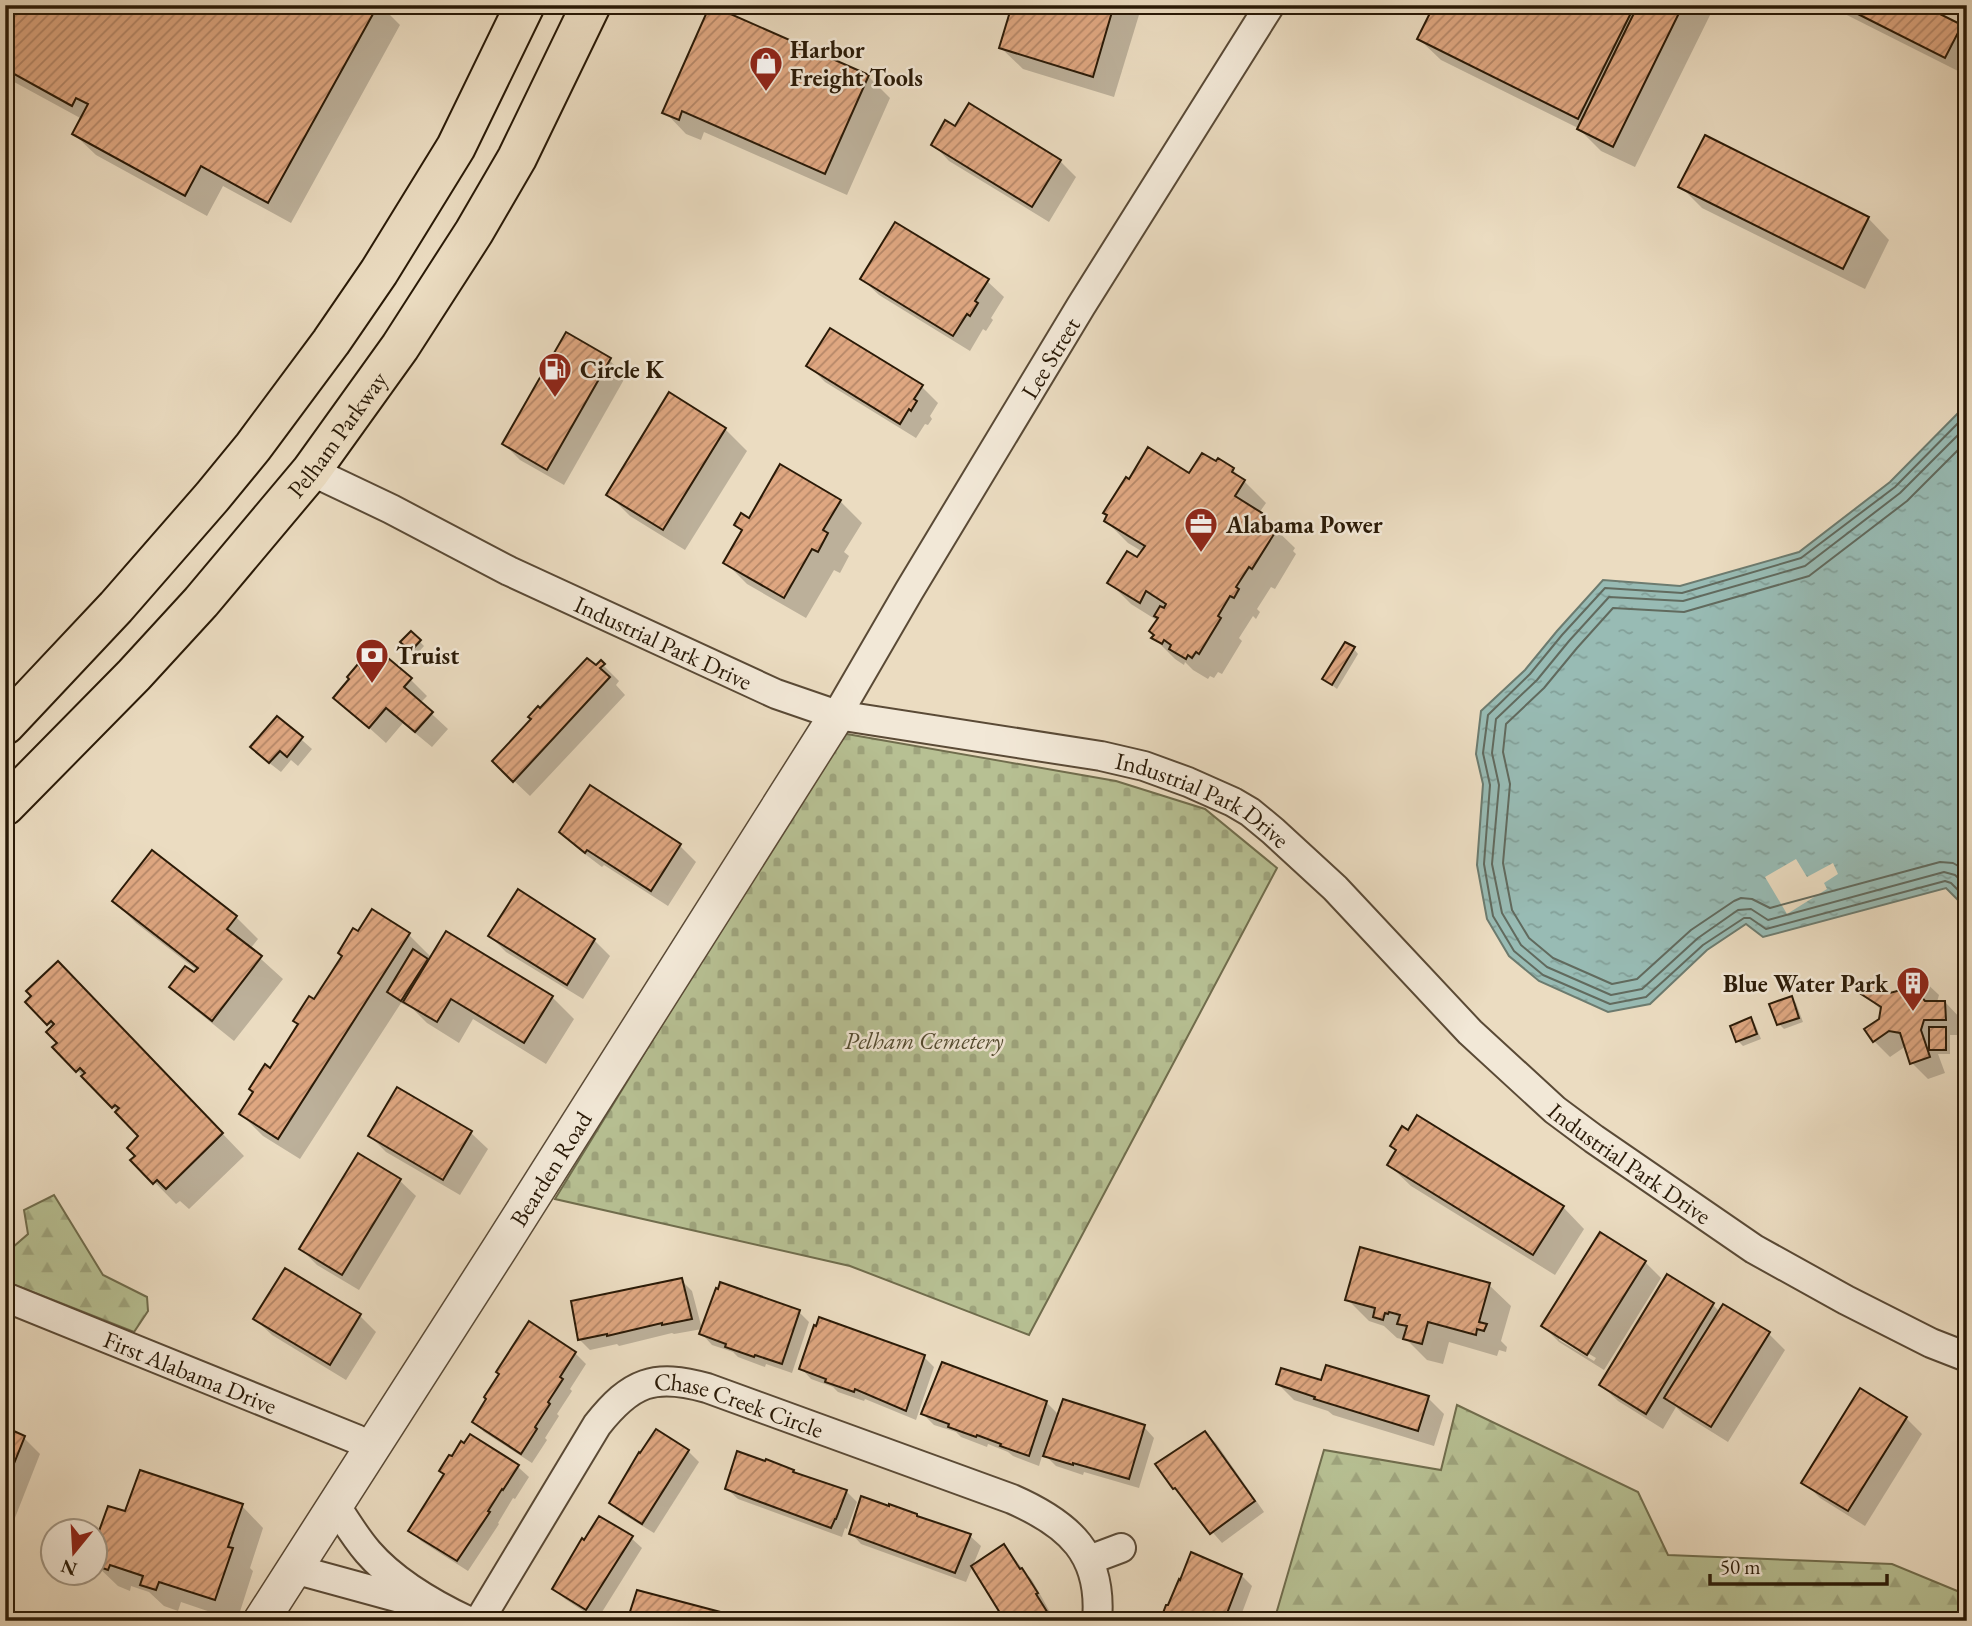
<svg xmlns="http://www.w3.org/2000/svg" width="1972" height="1626" font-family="'EB Garamond',serif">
  <defs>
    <pattern id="forest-firs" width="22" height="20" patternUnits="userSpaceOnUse" patternTransform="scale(1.75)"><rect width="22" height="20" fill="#b7c093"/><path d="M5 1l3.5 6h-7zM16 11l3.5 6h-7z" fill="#9ea47d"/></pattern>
    <pattern id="cemetery-stones" width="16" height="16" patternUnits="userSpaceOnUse" patternTransform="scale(1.75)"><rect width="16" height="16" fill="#b7c093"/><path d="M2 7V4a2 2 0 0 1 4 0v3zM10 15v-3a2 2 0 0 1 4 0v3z" fill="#9ea47d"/></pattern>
    <pattern id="water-ripples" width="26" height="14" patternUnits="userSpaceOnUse" patternTransform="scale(1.75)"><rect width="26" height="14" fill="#98bbb4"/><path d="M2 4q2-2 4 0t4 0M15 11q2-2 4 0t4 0" fill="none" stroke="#83a099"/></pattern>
    <pattern id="building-hatch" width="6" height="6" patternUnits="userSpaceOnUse" patternTransform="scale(1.75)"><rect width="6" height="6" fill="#dfa781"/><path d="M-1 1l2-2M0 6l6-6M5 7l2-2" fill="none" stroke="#b58768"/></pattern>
  </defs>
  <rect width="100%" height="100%" fill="#ebdcc1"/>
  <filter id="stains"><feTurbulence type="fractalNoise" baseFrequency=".00286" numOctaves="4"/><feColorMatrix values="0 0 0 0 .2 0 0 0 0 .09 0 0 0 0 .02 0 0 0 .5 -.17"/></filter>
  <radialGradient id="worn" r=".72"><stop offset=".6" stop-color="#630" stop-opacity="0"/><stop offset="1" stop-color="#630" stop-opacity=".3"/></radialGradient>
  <g fill="url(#forest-firs)" stroke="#706d4d" stroke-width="2">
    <polygon points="54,1195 103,1275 147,1297 148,1311 134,1332 5,1281 5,1254 28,1234 24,1210"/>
    <polygon points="1457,1405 1638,1492 1668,1555 1892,1564 1967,1595 1967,1621 1274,1621 1324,1450 1441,1470"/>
  </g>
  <polygon fill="url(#cemetery-stones)" stroke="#706d4d" stroke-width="2" points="841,733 1116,781 1205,809 1277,868 1029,1335 850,1266 555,1199"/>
  <polygon fill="url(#water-ripples)" stroke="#6c7b6f" stroke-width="2" points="1967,404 1967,909 1946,888 1763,937 1746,924 1707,950 1650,1004 1608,1012 1539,981 1509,956 1487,919 1477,865 1483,784 1476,754 1481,711 1525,670 1557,631 1603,580 1680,586 1799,552 1890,482"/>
  <polygon fill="#ebdcc1" points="1796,859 1807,877 1833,863 1838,874 1824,883 1827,889 1787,914 1765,877"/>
  <g fill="#0003" fill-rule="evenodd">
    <polygon points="5,5 380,5 400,25 291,223 223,186 207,216 96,155 74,134 82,119 5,77"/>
    <polygon points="1014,5 1142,5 1114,97 1023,69 1001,48"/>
    <polygon points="1436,5 1715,5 1635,167 1601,151 1578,128 1441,60 1419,39"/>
    <polygon points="1827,5 1918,5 1961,27 1967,33 1967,63 1962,73"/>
    <polygon points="868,76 890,98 847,195 704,132 701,140 686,134 665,112"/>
    <polygon points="970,106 1060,161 1076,177 1049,222 949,161 933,144 955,129"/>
    <polygon points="1681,187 1868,218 1889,240 1865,289 1702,208"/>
    <polygon points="862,279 987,281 1004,297 991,318 993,320 986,331 983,329 970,351 879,295"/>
    <polygon points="830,331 922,387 938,403 930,416 932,419 928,425 925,424 916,438 825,382 809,366"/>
    <polygon points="609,360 626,376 564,485 520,460 504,444"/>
    <polygon points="670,394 725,429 747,451 685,550 630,516 608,494"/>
    <polygon points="1218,460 1233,470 1266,503 1259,513 1295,548 1293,551 1296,554 1275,589 1271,587 1257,609 1260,612 1256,619 1253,616 1239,638 1242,641 1222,674 1218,672 1214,678 1210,676 1208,679 1193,670 1185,662 1184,665 1175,659 1154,638 1158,621 1131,604 1109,582 1138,559 1143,552 1128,543 1106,521 1190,475 1216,463"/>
    <polygon points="840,501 862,523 844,552 849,556 840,573 834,570 806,618 747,584 725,562 743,532 736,525 750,520"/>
    <polygon points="411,633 424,646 416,655 403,642"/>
    <polygon points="1354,649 1358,654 1337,689 1324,679"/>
    <polygon points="601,663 619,681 616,685 625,695 530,796 510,777 540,711"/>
    <polygon points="411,680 427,696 420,703 448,729 432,747 403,723 386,743 336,698"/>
    <polygon points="277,718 312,749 298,766 291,760 281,772 263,758"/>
    <polygon points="590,787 680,846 696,862 668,906 604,865 602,867 577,848 561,832"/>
    <polygon points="152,852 236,917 258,939 250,949 283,979 234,1041 193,1008 171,987 195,975 198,971 136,923 114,901"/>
    <polygon points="518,891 594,940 610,956 583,999 506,952 490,936"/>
    <polygon points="372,911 409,935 432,958 552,997 574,1019 546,1064 473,1019 459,1043 427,1023 413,1009 401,1003 300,1159 263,1136 241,1114"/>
    <polygon points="1922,979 1939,995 1937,1002 1945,1002 1961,1019 1961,1035 1950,1035 1950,1054 1938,1054 1945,1073 1928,1079 1912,1063 1906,1046 1890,1057 1874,1041 1882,1011 1864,993 1890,995 1903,991"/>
    <polygon points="79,985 244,1156 189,1209 180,1201 176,1204 133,1160 137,1156 141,1136 55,1047 59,1043 52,1027 27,1002"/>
    <polygon points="1791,998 1796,1003 1803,1022 1784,1029 1779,1024 1772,1005"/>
    <polygon points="1751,1019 1755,1024 1761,1039 1743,1046 1738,1041"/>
    <polygon points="398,1089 471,1133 488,1149 460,1195 386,1152 370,1136"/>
    <polygon points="1389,1165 1563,1207 1584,1229 1555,1275 1411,1186"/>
    <polygon points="399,1180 416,1196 359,1290 317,1265 301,1249"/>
    <path d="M 1645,1262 L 1661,1278 L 1604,1370 L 1559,1342 L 1543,1326 ZM 1559,1336 L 1596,1358 L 1594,1361 L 1559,1340 Z"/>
    <polygon points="1668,1277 1713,1305 1720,1312 1769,1334 1785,1350 1728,1442 1683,1414 1676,1407 1663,1429 1618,1401 1601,1385"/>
    <polygon points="681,1280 692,1291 702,1329 674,1334 672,1333 619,1346 617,1344 590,1350 579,1339"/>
    <polygon points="1489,1285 1511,1306 1501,1341 1507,1347 1506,1352 1499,1350 1497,1356 1449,1342 1443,1364 1427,1360 1405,1338 1405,1340 1397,1338 1384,1326 1369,1321 1347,1299"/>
    <polygon points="799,1312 809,1322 792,1373 766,1364 765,1367 738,1357 733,1352 712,1345 702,1334"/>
    <polygon points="360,1316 376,1332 346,1380 272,1335 255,1319"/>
    <polygon points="530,1324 575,1353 586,1364 570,1389 572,1391 557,1414 559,1416 545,1438 547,1440 532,1463 484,1432 474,1421"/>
    <polygon points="924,1357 934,1367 916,1420 865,1399 864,1401 838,1392 833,1387 811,1379 801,1368"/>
    <polygon points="1322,1382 1428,1398 1444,1414 1434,1446 1333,1415 1328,1411 1294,1400 1278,1384"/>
    <polygon points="1046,1402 1059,1415 1144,1427 1154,1438 1139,1488 1084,1472 1083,1475 1056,1466 1043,1453 1039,1466 1013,1456 1008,1452 988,1444 987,1447 961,1437 956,1432 934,1425 923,1414"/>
    <polygon points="1906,1418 1922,1434 1865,1526 1820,1498 1804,1482"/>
    <polygon points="5,1429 24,1438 40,1454 11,1528 5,1525"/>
    <polygon points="1205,1433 1216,1443 1264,1512 1222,1543 1174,1488"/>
    <polygon points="470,1436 518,1467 529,1477 515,1499 513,1498 498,1523 499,1524 468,1571 421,1541 410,1531 446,1475 452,1459"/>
    <polygon points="688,1451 699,1462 654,1533 621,1513 611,1502"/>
    <polygon points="793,1471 796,1474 846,1491 857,1502 847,1529 845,1528 842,1537 738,1499 727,1489"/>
    <polygon points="242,1506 263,1528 250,1568 253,1571 237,1621 181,1602 178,1611 164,1606 149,1592 131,1586 130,1591 118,1586 96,1565 127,1514"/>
    <polygon points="851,1533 970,1536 981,1546 966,1582 861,1544"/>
    <polygon points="631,1538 642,1548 597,1620 565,1599 554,1589"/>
    <polygon points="1004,1546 1032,1580 1055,1621 1007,1621"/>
    <polygon points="1241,1575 1252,1586 1239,1621 1161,1621"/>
  </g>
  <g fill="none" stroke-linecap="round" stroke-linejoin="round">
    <g stroke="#616a5e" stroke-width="2">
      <polyline points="1967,414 1895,487 1801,558 1682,593 1605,588 1562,635 1530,674 1488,715 1483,753 1490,785 1484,864 1493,916 1514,951 1543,975 1610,1004 1646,997 1703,945 1744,918 1750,918 1766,929 1945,881 1951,883 1967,899"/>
      <polyline points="1967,426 1900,493 1805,566 1683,601 1609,597 1569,641 1537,680 1496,719 1492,753 1499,785 1492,864 1502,913 1521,945 1547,967 1611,995 1642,989 1698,938 1738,910 1751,909 1768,920 1944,872 1955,875 1967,886"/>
      <polyline points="1967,441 1907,501 1809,576 1684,612 1613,608 1577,648 1544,688 1506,724 1503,752 1510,784 1503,863 1512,910 1529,938 1553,958 1612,984 1637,979 1691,930 1734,901 1741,898 1752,899 1770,908 1940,862 1953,863 1967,871"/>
    </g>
  </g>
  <g fill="url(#building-hatch)" stroke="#2a1a07" stroke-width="2">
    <polygon points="5,5 378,5 268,203 201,166 185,196 72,134 88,104 76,98 72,106 5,69"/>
    <polygon points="710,5 869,75 825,174 682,111 679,120 662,113"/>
    <polygon points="1012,5 1114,5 1093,77 999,48"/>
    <polygon points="1434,5 1635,5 1578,119 1417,39"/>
    <polygon points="1638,5 1683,5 1613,147 1577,129"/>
    <polygon points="1840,5 1922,5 1962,25 1945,58"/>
    <polygon points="969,103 1061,160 1032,207 931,145 945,120 955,126"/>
    <polygon points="1705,135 1869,217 1843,269 1678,187"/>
    <polygon points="895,222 989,279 975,301 978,303 970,316 967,314 953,336 860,279"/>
    <polygon points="830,328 923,385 914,399 917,401 911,411 909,409 900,424 806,366"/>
    <polygon points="566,332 611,358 547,470 502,444"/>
    <polygon points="669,392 726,428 663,530 606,495"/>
    <polygon points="1148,447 1189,473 1202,453 1216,461 1218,458 1234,468 1232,472 1245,480 1235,496 1262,513 1261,516 1275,525 1272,529 1276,531 1252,569 1249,567 1236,587 1239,589 1234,598 1230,596 1218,616 1221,618 1199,654 1196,652 1192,658 1188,655 1186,659 1169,649 1171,645 1164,640 1162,644 1151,638 1154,635 1149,631 1158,618 1154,616 1160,606 1164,608 1166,604 1146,591 1140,603 1107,583 1127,551 1137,557 1145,546 1104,521 1107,515 1103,513 1126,477 1129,479"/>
    <polygon points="780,464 841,500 823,530 828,533 818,552 812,549 784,598 723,563 742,530 734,525 741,513 749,518"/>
    <polygon points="411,631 421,640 411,651 400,642"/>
    <polygon points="1345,642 1355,647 1332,685 1322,679"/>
    <polygon points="376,648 412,678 404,687 433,712 415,732 386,708 369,728 333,698 349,679 347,677 358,664 360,667"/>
    <polygon points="587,658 596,665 601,660 605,664 600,668 610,677 513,782 492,761 531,719 528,717 538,706 540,708"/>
    <polygon points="277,716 303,737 287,757 280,751 269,763 250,747"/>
    <polygon points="590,785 681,844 651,891 587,850 585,853 559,832"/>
    <polygon points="152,850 237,916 227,929 262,956 212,1021 169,987 185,966 194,972 198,968 112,901"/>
    <polygon points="518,889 595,939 567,985 488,936"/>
    <polygon points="372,909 410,933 278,1139 239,1114 253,1092 249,1089 265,1064 270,1068 298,1024 293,1021 309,996 314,999 342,956 338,953 353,928 358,931"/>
    <polygon points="446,931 553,996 524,1043 451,999 437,1022 403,1002"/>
    <polygon points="413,949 428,959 401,1001 387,992"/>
    <polygon points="58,961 223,1133 166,1189 157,1180 153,1184 130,1160 135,1156 127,1148 138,1136 115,1112 119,1108 115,1105 112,1108 81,1076 85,1073 80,1068 76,1072 52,1047 57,1043 46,1032 54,1024 51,1021 47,1025 25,1002 31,996 26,991"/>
    <polygon points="1906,973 1923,978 1919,994 1925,1001 1945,1001 1946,1020 1924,1020 1921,1030 1930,1057 1910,1064 1900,1033 1889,1031 1873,1042 1864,1029 1879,1019 1881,1007 1861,994 1871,980 1890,993 1901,990"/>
    <polygon points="1792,996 1799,1018 1777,1025 1769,1004"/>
    <polygon points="1751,1017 1757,1034 1736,1042 1730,1026"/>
    <rect x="1929" y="1027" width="17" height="23"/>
    <polygon points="397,1087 472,1131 443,1180 368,1136"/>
    <polygon points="1417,1115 1564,1206 1533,1255 1387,1165 1396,1150 1390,1146 1402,1126 1408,1130"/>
    <polygon points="358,1153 401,1179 342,1275 299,1249"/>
    <polygon points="1600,1232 1646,1261 1587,1355 1541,1326"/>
    <polygon points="1360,1247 1490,1283 1479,1322 1487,1324 1484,1331 1477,1329 1476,1335 1428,1322 1422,1344 1403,1339 1407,1326 1397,1324 1400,1315 1389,1312 1388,1314 1385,1313 1383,1320 1373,1317 1375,1308 1345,1300"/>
    <polygon points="285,1268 361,1314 330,1365 253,1319"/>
    <polygon points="1667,1274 1714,1303 1646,1414 1599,1385"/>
    <polygon points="682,1278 692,1319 662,1325 662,1323 607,1336 607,1334 578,1340 571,1301"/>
    <polygon points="720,1282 800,1310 782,1364 755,1355 754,1357 725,1347 726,1344 699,1334 716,1288 718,1289"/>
    <polygon points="1723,1304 1770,1332 1711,1427 1664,1398"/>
    <polygon points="819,1317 925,1355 906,1411 855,1389 854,1392 825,1382 826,1379 799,1369 814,1325 816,1326"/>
    <polygon points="529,1321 576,1352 560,1377 563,1379 548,1402 550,1404 535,1427 537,1429 521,1454 472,1422 486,1399 484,1397 499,1374 496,1372"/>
    <polygon points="942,1362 1047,1401 1029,1456 1000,1446 1001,1444 977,1435 976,1437 948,1427 949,1424 921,1414"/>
    <polygon points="1326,1365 1429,1396 1418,1431 1314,1399 1315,1397 1276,1384 1281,1368 1321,1380"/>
    <polygon points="1860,1388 1907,1417 1848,1511 1801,1483"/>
    <polygon points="1063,1399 1145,1425 1129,1479 1073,1463 1073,1465 1043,1456"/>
    <polygon points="5,1427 25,1436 5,1486"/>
    <polygon points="656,1429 689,1450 642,1524 609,1503 639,1452 640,1453"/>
    <polygon points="1205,1431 1255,1501 1210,1534 1175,1488 1173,1489 1155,1464"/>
    <polygon points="470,1434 519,1465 503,1490 502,1489 488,1511 490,1512 457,1561 408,1531 444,1474 439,1471 449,1455 452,1456 461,1441 464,1443"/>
    <polygon points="737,1451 765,1461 766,1459 794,1470 793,1472 847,1490 836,1519 835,1519 831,1528 725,1489"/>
    <polygon points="140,1470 243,1504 228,1547 233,1548 215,1600 159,1582 156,1590 140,1585 143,1576 110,1565 108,1570 94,1565 94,1545 108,1506 125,1511"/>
    <polygon points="861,1496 889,1506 889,1504 917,1514 917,1516 971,1534 955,1573 849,1534"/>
    <polygon points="599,1516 633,1536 586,1610 552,1589 582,1538 584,1540"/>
    <polygon points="1004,1544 1020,1569 1022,1568 1038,1593 1036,1594 1051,1618 1047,1621 1005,1621 971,1566"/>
    <polygon points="1191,1552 1242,1574 1224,1621 1160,1621 1166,1605 1168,1605 1179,1579 1180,1580"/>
    <polygon points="637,1590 747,1619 746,1621 627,1621"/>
  </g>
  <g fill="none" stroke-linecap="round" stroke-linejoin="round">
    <defs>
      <g id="minor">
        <path id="s1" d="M 311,471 L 391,509 L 509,571 L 776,694 L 837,715 L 1101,756 L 1144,766 L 1188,782 L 1233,802 L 1250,812 L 1273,831 L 1335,888 L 1470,1032 L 1555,1110 L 1594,1139 L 1754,1249 L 1846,1300 L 1931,1343 L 1967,1357"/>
        <path id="s2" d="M 837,715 L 909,591 L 1081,306 L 1270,5"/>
        <path id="s3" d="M 5,1297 L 356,1439 L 372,1448"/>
        <path d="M 336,1506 C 346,1522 356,1538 368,1552 C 394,1582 432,1604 468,1621"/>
        <polyline points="1089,1560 1121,1548"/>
        <polyline points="294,1569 422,1604"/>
        <path id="s4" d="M 479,1621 L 597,1425 C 631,1382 654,1373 707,1388 L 1012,1499 C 1069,1524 1103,1554 1097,1621"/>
      </g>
      <g id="tertiary">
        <path id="s5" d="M 261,1621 L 500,1248 L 837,715"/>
      </g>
      <g id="primary">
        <polyline points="5,725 116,607 212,497 253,447 331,342 379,272 456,147 525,5"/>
        <path id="s6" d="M 5,806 L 134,675 L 201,602 L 311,471 L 400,347 L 474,232 L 517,158 L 591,5"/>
      </g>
    </defs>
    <use href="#minor" stroke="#5a4a36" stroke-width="32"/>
    <use href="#tertiary" stroke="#5a4a36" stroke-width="38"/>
    <use href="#primary" stroke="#2a1a07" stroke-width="42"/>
    <use href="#minor" stroke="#f2e8d7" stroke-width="28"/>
    <use href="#tertiary" stroke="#f2e8d7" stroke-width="35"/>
    <use href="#primary" stroke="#ebdcc1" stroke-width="38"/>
  </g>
  <defs>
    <symbol id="shop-pin" viewBox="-11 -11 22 30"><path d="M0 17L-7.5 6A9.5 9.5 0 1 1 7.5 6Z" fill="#8f2418" stroke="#f2e8d7"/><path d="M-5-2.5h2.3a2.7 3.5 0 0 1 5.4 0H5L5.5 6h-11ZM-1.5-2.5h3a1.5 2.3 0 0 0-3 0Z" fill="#fff"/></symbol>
    <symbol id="fuel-pin" viewBox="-11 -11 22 30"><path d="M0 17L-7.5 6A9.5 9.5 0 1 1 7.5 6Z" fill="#8f2418" stroke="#f2e8d7"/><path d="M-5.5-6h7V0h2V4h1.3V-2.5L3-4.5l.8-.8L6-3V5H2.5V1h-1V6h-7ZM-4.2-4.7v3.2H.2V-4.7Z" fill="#fff"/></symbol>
    <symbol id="office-pin" viewBox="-11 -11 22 30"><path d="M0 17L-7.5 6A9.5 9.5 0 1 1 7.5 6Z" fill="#8f2418" stroke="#f2e8d7"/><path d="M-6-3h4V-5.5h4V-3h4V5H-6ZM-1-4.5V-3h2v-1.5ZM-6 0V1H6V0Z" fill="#fff"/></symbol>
    <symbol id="bank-pin" viewBox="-11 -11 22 30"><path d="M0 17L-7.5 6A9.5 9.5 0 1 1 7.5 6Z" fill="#8f2418" stroke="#f2e8d7"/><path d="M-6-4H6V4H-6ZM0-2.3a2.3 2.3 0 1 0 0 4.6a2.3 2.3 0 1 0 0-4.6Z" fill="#fff"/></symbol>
    <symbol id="building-pin" viewBox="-11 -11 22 30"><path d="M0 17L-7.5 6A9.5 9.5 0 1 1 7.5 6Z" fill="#8f2418" stroke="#f2e8d7"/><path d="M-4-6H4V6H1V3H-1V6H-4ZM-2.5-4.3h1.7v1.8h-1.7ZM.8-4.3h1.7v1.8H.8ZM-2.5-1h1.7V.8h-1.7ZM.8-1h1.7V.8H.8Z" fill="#fff"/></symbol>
  </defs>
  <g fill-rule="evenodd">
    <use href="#shop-pin" x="747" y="44" width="38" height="52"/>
    <use href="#fuel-pin" x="536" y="350" width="38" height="52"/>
    <use href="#office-pin" x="1182" y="505" width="38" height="52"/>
    <use href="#bank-pin" x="353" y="636" width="38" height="52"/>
    <use href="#building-pin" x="1894" y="964" width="38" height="52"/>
  </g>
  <g text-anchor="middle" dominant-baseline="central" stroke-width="5" stroke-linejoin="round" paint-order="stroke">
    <g font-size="24" font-weight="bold" fill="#2a1a07" stroke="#f2e8d7" text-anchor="start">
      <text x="790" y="49">Harbor<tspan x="790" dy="28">Freight Tools</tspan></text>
      <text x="580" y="369">Circle K</text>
      <text x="1226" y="524">Alabama Power</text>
      <text x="396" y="655">Truist</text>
      <text x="1888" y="983" text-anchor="end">Blue Water Park</text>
    </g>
    <g font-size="24" fill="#2a1a07" stroke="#f2e8d7">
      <text stroke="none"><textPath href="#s2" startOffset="416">Lee Street</textPath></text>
      <text stroke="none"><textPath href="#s6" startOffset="499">Pelham Parkway</textPath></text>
      <text stroke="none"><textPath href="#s1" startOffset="392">Industrial Park Drive</textPath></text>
      <text stroke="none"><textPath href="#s1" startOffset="959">Industrial Park Drive</textPath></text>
      <text stroke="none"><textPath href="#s1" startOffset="1526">Industrial Park Drive</textPath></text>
      <text stroke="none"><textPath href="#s5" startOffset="537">Bearden Road</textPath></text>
      <text stroke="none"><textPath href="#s3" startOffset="200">First Alabama Drive</textPath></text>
      <text stroke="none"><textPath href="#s4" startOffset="390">Chase Creek Circle</textPath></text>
    </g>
    <g font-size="24" font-style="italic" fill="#544c31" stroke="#f2e8d7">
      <text x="924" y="1040">Pelham Cemetery</text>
    </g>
  </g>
  <rect width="1972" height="1626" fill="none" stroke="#ebdcc1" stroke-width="28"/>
  <rect x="7" y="7" width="1958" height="1612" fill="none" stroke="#2a1a07" stroke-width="3.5"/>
  <rect x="14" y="14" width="1944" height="1598" fill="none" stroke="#2a1a07" stroke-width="2"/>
  <g transform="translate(74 1552) rotate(198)"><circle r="33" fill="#f2e8d7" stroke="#a29684" stroke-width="2"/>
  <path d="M0-5L12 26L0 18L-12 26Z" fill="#8f2418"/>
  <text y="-10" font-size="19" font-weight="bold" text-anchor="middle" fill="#2a1a07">N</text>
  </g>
  <path d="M1710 1574v10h177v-10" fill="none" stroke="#2a1a07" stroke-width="3.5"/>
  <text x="1720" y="1574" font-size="21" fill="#2a1a07" stroke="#f2e8d7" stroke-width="5" paint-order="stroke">50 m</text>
  <rect width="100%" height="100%" filter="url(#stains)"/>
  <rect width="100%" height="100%" fill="url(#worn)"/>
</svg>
